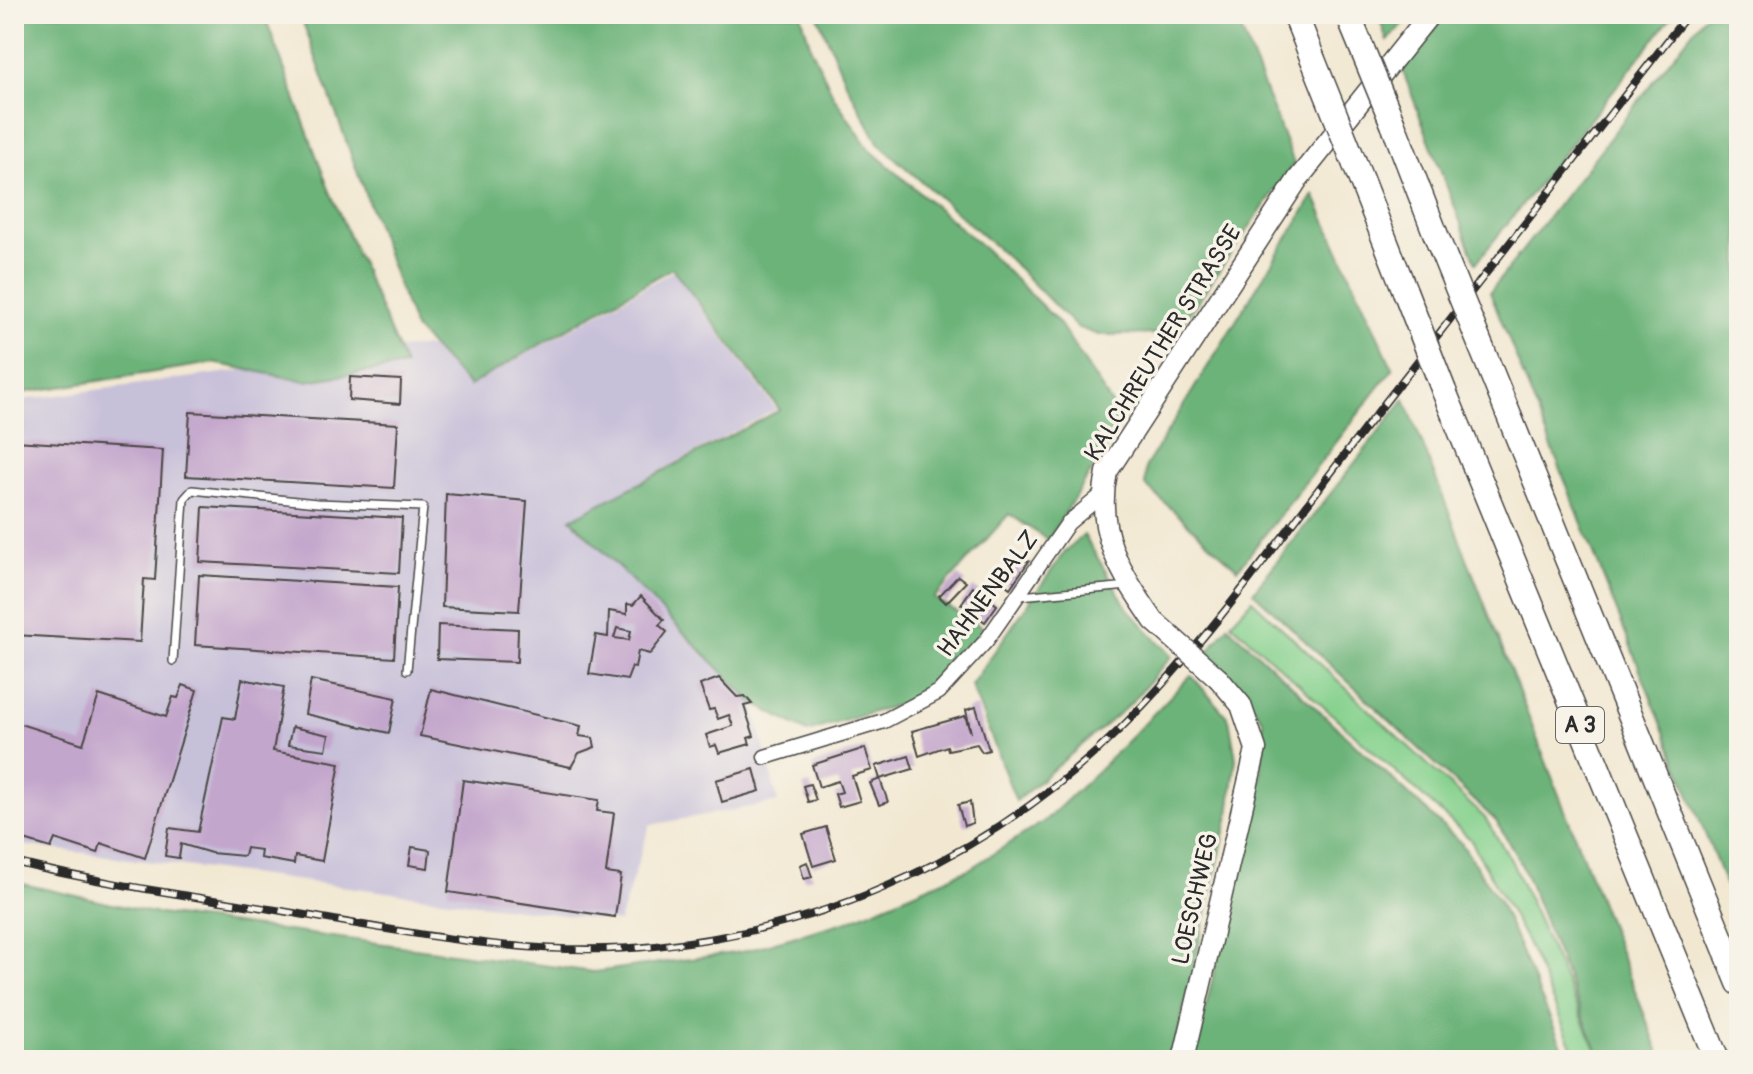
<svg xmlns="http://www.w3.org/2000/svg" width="1753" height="1074" font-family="Pangolin,sans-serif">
<rect width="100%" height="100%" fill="#f7f3e8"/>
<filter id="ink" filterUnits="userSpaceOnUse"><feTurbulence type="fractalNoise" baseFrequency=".0125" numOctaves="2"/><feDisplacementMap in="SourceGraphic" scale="16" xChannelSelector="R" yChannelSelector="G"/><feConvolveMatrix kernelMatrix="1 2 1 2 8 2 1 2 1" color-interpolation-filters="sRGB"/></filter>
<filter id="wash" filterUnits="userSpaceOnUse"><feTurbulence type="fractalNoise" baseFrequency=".006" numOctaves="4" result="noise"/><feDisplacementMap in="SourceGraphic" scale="32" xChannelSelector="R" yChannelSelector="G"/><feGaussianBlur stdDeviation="1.8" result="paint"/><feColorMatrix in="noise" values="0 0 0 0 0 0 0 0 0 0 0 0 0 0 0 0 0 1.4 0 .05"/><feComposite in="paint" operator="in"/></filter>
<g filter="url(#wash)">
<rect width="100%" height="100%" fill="#f2e8d2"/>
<path fill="#c7c0d9" d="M673 271 776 409 571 519 753 703 778 802 650 825 619 922 14 844V401L416 347H430L469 387Z"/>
<path fill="#86d18e" stroke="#587e5c" stroke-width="2" d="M1252 600 1485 818 1511 860 1601 1060H1578L1527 942 1470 839 1231 623Z"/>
<g fill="#6cb379" stroke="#4c6f52" stroke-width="2">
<path d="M14 14H264L328 187 405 366 306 381 213 363 14 394Z"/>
<path d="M300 14H801L811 48 833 95 869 149 987 251 1059 323 1123 421 1048 540 1009 514 934 598 985 629 944 679 907 702 807 732 753 703 571 519 780 410 672 268 469 386 414 328Z"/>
<path d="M817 14H1235L1294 163 1175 334 1098 335 1076 327 1006 256 879 144 845 81Z"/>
<path d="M1378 14H1413L1387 41Z"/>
<path d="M1447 14H1674L1476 263 1402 69Z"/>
<path d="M1706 14H1739V919L1490 292Z"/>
<path d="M1314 195 1393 369 1238 569 1145 485 1146 466Z"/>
<path d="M1405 399 1662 1060H1601L1521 864 1496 821 1253 592Z"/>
<path d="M1084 535 1128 609 1172 656 1129 705 1016 801 971 685 1064 553Z"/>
<path d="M1228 626 1461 843 1499 901 1568 1060H1193L1261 778 1263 719 1207 653Z"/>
<path d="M1191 675 1229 719 1236 758 1229 815 1172 1060H14V882L153 913 594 972 741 952 848 921 971 868 1046 820 1103 766Z"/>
</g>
<g id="blocks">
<g fill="#c3a6cc" fill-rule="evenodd">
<path d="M350 377 401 380 400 404 349 400Z"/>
<path d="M190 412 398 424 394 488 186 476Z"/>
<path d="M14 441 163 450 155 580 144 579 140 642 14 635Z"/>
<path d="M446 494 527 501 519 611 442 607Z"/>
<path d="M203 507 402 518 399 573 200 562Z"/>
<path d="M1019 558 1029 561 1010 588 1002 582Z"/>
<path d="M199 575 398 587 394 658 195 645Z"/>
<path d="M958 576 966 582 946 603 939 596Z"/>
<path d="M973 587 997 605 985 622 961 604Z"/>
<path d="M641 596 664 620 659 625 667 632 650 654 638 651 635 668 632 667 627 680 589 674 596 635 608 637 609 611 627 614V604L633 605ZM617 628 631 631 629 640 614 638Z"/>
<path d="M438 625 518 629 517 662 437 659Z"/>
<path d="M719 678 737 697 745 696 752 704 744 706 754 736 748 738 750 744 719 753 716 745 710 747 706 735 733 726 729 715 718 719 714 709 709 710 700 685Z"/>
<path d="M242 679 284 687 273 751 340 763 322 861 295 856 294 864 260 858 261 850 246 848 244 856 211 853 181 844 179 858 165 856 169 828 198 832 223 717 235 719Z"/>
<path d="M311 680 396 698 389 733 305 714Z"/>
<path d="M183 685 197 690 145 858 101 843 98 853 55 839 51 848 14 837V722L83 744 99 695 166 717 173 697 178 698Z"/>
<path d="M431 689 581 726 579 736 593 738 595 747 579 753 571 767 420 736Z"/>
<path d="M976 707 989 750 982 752 977 744 948 750 947 746 919 756 912 731 965 716 971 733 966 710Z"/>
<path d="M292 727 329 735 326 750 288 745Z"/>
<path d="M865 748 872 770 852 776 860 801 839 807 835 794 842 792 838 781 819 787 812 765Z"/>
<path d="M909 756 913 769 880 779 876 766Z"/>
<path d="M754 769 760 791 722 802 716 780Z"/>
<path d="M880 779 888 802 879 805 870 783Z"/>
<path d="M463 780 599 800 597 811 614 813 606 873 621 875 615 917 448 892Z"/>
<path d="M810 784 816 800 808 802 803 786Z"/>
<path d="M970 802 973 823 964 826 958 805Z"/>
<path d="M826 827 836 859 813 866 803 834Z"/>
<path d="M412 847 430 850 428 868 409 865Z"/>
<path d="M807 862 812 877 804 879 800 865Z"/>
</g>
</g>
</g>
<g filter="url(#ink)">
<use href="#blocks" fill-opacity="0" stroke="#494744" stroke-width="2"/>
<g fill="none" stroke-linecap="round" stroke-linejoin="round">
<defs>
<g id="lane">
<path d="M1020 596 1129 586"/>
<path d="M173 661 184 499 192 490 317 503 423 507 407 670"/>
</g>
<path id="street" d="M765 757 884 721 939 692 986 641 1068 523 1103 494"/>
<g id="secondary">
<path d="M1154 621C1121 573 1094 532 1107 472L1298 179 1430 14"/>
<path d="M1183 1060 1256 749 1241 705 1219 679"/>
</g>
<g id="highway">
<path d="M1295 14 1312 57"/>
<path d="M1393 124 1439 243"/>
<path d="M1354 162 1405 291"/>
<path d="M1482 349 1739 983"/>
<path d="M1444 391 1717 1060"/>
</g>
</defs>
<use href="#lane" stroke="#494744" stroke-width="10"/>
<use href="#street" stroke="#494744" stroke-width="17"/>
<use href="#secondary" stroke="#494744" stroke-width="23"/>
<use href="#highway" stroke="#494744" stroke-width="27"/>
<use href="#lane" stroke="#fff" stroke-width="7"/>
<use href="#street" stroke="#fff" stroke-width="14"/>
<use href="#secondary" stroke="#fff" stroke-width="20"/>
<use href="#highway" stroke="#fff" stroke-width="24"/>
<defs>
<path id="rail" d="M14 862C102 884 192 896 282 911 405 932 531 959 656 946 831 929 996 852 1121 728 1212 637 1287 529 1366 427 1473 290 1581 152 1688 14"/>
</defs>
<use href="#rail" stroke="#2b2b2b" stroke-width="8"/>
<use href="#rail" stroke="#f7f3e8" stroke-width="5" stroke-dasharray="15" stroke-linecap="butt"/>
<defs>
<path id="secondary-bridge" d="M1154 621 1219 679"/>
<g id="highway-bridge">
<path d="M1351 22 1393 124"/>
<path d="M1312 57 1354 162"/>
<path d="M1439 243 1482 349"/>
<path d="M1405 291 1444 391"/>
</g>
</defs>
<use href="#secondary-bridge" stroke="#494744" stroke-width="23" stroke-linecap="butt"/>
<use href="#highway-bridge" stroke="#494744" stroke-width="27" stroke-linecap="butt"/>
<use href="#secondary-bridge" stroke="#fff" stroke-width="20"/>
<use href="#highway-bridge" stroke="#fff" stroke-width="24"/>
</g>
</g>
<g text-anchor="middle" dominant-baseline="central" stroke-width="7" stroke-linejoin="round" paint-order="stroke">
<rect fill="#f7f3e8" stroke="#686764" stroke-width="2" x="1556" y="707" width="48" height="36" rx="6"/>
<g font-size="22" font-weight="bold" fill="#2b2b2b">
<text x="1580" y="725">A 3</text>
</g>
<g font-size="24" fill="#2b2b2b" stroke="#f7f3e8">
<text transform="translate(1163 343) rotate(-58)">KALCHREUTHER STRASSE</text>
<text transform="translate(988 594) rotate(-53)">HAHNENBALZ</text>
<text transform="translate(1195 899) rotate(-77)">LOESCHWEG</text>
</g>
</g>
<rect width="1753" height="1074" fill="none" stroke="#f7f3e8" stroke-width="48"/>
</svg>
